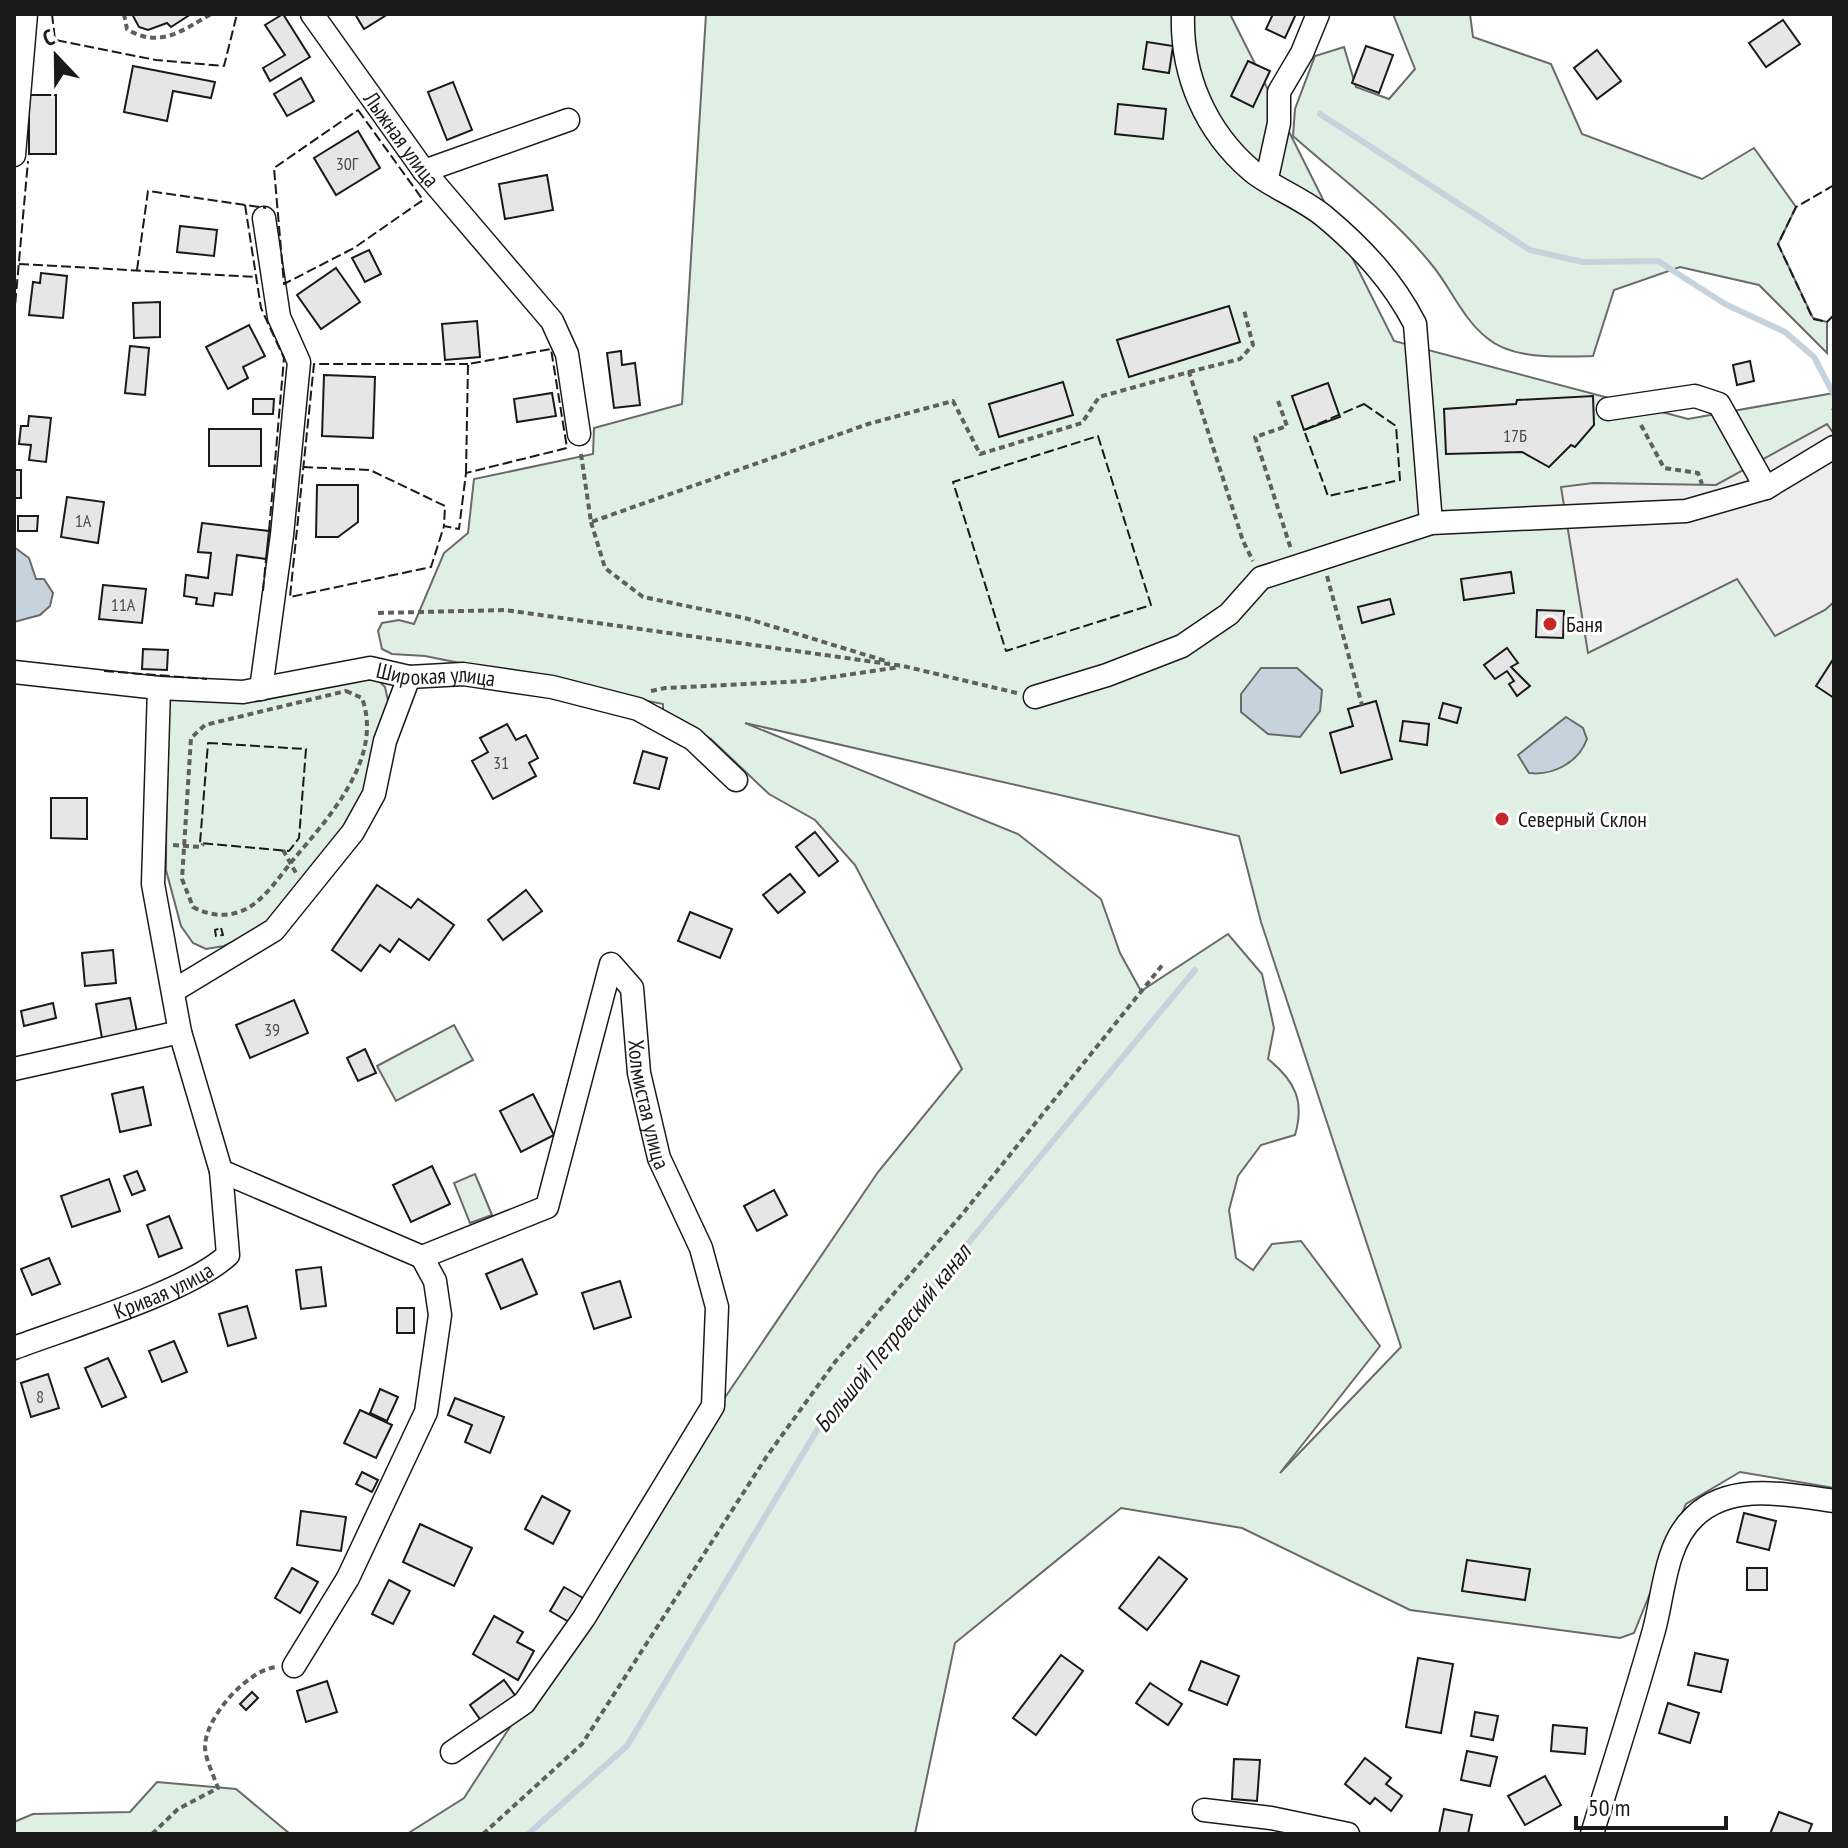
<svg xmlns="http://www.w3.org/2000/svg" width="1848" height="1848" font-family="'PT Sans Narrow',sans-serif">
<rect width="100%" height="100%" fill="#fff"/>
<g fill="#e0efe3" stroke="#6a6a6a" stroke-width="2" fill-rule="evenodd">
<path d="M706 14H1230L1394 341 1688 419 1834 393V1488L1740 1472 1686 1504 1634 1633 1620 1638 1410 1610 1242 1528 1121 1508 955 1643 915 1834H407L464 1798 692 1446 878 1172 962 1069 855 865 815 820 769 794 711 739 663 711V704L425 656 392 654 382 649 378 631 382 623 399 620 414 624 444 553 468 533 474 479 593 454 594 428 682 404ZM745 723 1239 836 1261 922 1401 1347 1280 1473 1380 1346 1301 1241 1272 1244 1253 1270 1236 1258 1229 1210 1238 1176 1261 1145 1295 1135C1305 1101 1295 1081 1268 1059L1274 1028 1262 974 1228 934 1141 991 1120 953 1101 899 1018 834Z"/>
<path d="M1393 14H1470L1473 37 1551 64 1582 134 1702 179 1754 148 1796 207 1778 244 1813 318 1827 322V353L1759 285 1680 267 1614 290 1593 356C1560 357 1513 360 1487 338 1462 318 1451 288 1432 265 1392 215 1340 178 1293 136L1295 109 1315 56 1344 47 1356 87 1389 99 1415 69Z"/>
<path d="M363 675 378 680 385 687 389 705 369 795 267 925 224 946 206 949 193 943 181 926 166 870 167 704 173 698C235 708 302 687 363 675Z"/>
<path d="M454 1025 473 1060 396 1101 377 1066Z"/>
<path d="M475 1174 492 1215 470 1223 454 1183Z"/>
<path d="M157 1782 236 1789 290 1834H14V1822L33 1814 130 1812Z"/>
</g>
<path fill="#ededed" stroke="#6a6a6a" stroke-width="2" d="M1827 424 1834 434V602L1825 610 1775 636 1737 579 1588 653 1561 487 1593 483 1716 485Z"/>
<g fill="#c6d2dc" stroke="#6a6a6a" stroke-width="2">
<path d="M14 547 29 558 36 579H44L53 593 50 606 40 615 14 622Z"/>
<path d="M1261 668H1297L1322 690 1320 711 1300 737 1268 734 1241 712V694Z"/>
<path d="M1566 717 1583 728 1587 739C1579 762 1553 776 1529 773L1518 755Z"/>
</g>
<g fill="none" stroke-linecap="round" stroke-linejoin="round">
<g stroke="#c6d2dc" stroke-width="6">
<path d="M1320 114 1530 250 1583 262 1658 261 1725 304 1785 332 1814 357 1834 395"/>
<path d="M528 1834 627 1746 828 1412 1195 970"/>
</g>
</g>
<g fill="#e6e6e6" stroke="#1a1a1a" stroke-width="2">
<path d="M132 14H191L171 27 167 23 148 30 139 27Z"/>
<path d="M283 14 310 57 270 81 263 68 285 55 265 25Z"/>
<path d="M355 14H388L364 29Z"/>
<path d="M1273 14H1296L1285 38 1266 29Z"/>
<path d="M1783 20 1800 44 1766 67 1749 43Z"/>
<path d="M1147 42 1173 46 1169 73 1143 69Z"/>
<path d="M1366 46 1393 55 1379 93 1352 83Z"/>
<path d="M1597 50 1621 81 1597 99 1574 68Z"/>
<path d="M1248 61 1270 71 1253 107 1231 96Z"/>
<path d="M133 66 215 82 211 98 173 91 167 121 124 112Z"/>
<path d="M301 78 314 101 287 116 274 94Z"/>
<path d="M453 82 472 130 447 140 428 92Z"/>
<rect x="29" y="95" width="27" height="59"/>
<path d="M1118 104 1166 109 1163 139 1115 134Z"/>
<path d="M358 131 380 168 336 195 314 158Z"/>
<path d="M547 175 553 210 505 219 499 184Z"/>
<path d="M180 226 217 230 214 256 177 252Z"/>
<path d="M369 250 381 274 365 282 352 258Z"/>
<path d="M336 268 360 302 321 329 297 295Z"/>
<path d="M41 273 67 276 63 318 29 315 33 282 40 283Z"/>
<path d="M160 302V337L134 338 133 303Z"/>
<path d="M1229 306 1240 342 1129 377 1117 340Z"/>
<path d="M477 321 480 357 445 360 442 324Z"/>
<path d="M249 325 265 356 243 367 248 378 228 389 206 347Z"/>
<path d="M130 346 149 348 145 395 125 393Z"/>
<path d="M621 351 622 365 635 363 640 405 614 408 607 353Z"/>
<path d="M1750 361 1754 381 1737 385 1733 365Z"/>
<path d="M324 375 375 377 373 438 322 436Z"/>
<path d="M1063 382 1073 415 999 437 989 404Z"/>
<path d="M1328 383 1340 417 1304 430 1292 396Z"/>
<path d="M552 393 556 416 517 422 514 399Z"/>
<path d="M1593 396 1594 425 1575 447 1571 445 1549 467 1522 452 1446 454 1444 409 1516 404 1517 400Z"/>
<path d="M253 399H274L273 414H253Z"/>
<path d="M29 416 51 418 46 462 29 460 31 445 19 444 21 426H28Z"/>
<rect x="209" y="429" width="52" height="37"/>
<rect x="14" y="470" width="7" height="28"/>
<path d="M317 485H358V522L338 537H316Z"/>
<path d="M67 497 104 502 98 543 61 537Z"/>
<path d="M18 516H38L37 531H18Z"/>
<path d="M202 523 269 531 266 559 237 555 232 595 215 593 213 606 196 604 197 598 184 596 186 575 208 578 211 553 198 552Z"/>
<path d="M1511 572 1514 593 1464 600 1461 579Z"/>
<path d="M103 585 146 589 142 623 99 619Z"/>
<path d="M1390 599 1394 614 1362 623 1358 607Z"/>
<path d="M1537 610 1564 611 1563 638 1536 637Z"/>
<path d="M1507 648 1518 663 1511 667 1530 686 1517 696 1509 684 1514 681 1507 671 1495 679 1484 665Z"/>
<path d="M143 649 168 650 167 670 142 669Z"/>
<path d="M1834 658V698L1816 686Z"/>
<path d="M1376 701 1392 759 1341 773 1330 733 1353 726 1348 709Z"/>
<path d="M1443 703 1461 708 1457 723 1439 718Z"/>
<path d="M1403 721 1429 724 1427 745 1400 741Z"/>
<path d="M507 724 516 740 526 735 538 758 529 763 536 776 493 799 472 761 488 752 480 738Z"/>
<path d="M643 751 667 758 659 789 634 783Z"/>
<path d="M51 798H87V839L51 838Z"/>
<path d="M815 832 838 861 819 876 796 847Z"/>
<path d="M790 874 805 892 778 913 763 895Z"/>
<path d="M377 885 411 908 418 899 454 925 429 960 399 939 390 952 380 945 361 971 332 950Z"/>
<path d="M526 890 542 911 503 940 488 920Z"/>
<path d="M690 912 732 929 720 958 678 941Z"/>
<path d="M113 950 116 983 85 986 82 953Z"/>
<path d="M130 998 138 1037 103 1044 96 1004Z"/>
<path d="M294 1000 308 1033 250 1058 236 1025Z"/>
<path d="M53 1003 56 1018 24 1026 21 1011Z"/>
<path d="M365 1049 376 1073 358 1081 347 1058Z"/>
<path d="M143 1087 151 1125 120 1132 112 1094Z"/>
<path d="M533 1094 554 1135 521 1152 500 1111Z"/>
<path d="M432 1166 450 1204 411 1222 393 1185Z"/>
<path d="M137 1171 145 1190 132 1195 124 1176Z"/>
<path d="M109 1179 120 1211 72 1227 61 1196Z"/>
<path d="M774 1190 787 1215 757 1231 744 1206Z"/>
<path d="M169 1216 182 1248 159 1257 147 1225Z"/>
<path d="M49 1258 60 1284 32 1295 21 1269Z"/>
<path d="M522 1259 537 1294 501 1309 486 1274Z"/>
<path d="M321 1267 326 1306 301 1309 296 1270Z"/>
<path d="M620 1281 631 1317 594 1329 582 1293Z"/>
<path d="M247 1306 256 1338 228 1346 219 1314Z"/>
<rect x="397" y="1308" width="17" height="25"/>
<path d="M174 1341 187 1372 162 1382 149 1351Z"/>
<path d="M108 1358 126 1397 102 1407 85 1368Z"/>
<path d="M48 1374 59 1408 31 1417 21 1383Z"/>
<path d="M380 1389 398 1397 387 1421 370 1413Z"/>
<path d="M455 1398 504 1417 490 1453 465 1442 472 1425 448 1415Z"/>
<path d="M360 1410 392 1425 376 1458 344 1443Z"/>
<path d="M362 1472 378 1480 372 1492 356 1484Z"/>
<path d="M542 1496 570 1511 553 1544 525 1529Z"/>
<path d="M301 1511 346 1517 341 1551 297 1545Z"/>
<path d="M1744 1513 1776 1521 1769 1550 1737 1542Z"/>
<path d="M420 1524 472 1548 454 1586 403 1562Z"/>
<path d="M1159 1557 1187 1579 1147 1630 1119 1608Z"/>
<path d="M1467 1560 1530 1569 1525 1600 1462 1591Z"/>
<path d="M292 1568 318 1582 300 1613 275 1598Z"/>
<rect x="1747" y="1568" width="20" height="22"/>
<path d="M389 1580 410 1591 393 1624 372 1614Z"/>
<path d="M564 1587 583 1598 569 1622 550 1611Z"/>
<path d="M494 1616 523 1632 517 1642 534 1651 518 1680 473 1654Z"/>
<path d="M1695 1653 1728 1660 1721 1692 1688 1685Z"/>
<path d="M1061 1655 1083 1671 1036 1735 1013 1718Z"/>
<path d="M1418 1658 1453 1664 1441 1733 1406 1727Z"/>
<path d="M1201 1661 1239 1676 1227 1705 1189 1690Z"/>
<path d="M504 1680 517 1698 482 1722 470 1705Z"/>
<path d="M327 1681 337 1712 306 1722 297 1691Z"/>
<path d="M1150 1683 1182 1704 1168 1725 1136 1703Z"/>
<path d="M252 1692 258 1698 246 1710 240 1704Z"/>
<path d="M1668 1703 1699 1713 1690 1743 1659 1733Z"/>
<path d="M1475 1712 1498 1716 1493 1740 1471 1736Z"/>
<path d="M1553 1725 1587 1728 1585 1754 1551 1751Z"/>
<path d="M1467 1751 1497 1757 1490 1786 1461 1780Z"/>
<path d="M1365 1758 1391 1778 1386 1784 1402 1796 1391 1811 1375 1798 1370 1804 1345 1784Z"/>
<path d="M1234 1759 1260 1760 1257 1801 1232 1799Z"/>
<path d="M1545 1776 1561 1805 1525 1825 1508 1796Z"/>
<path d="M1444 1809 1472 1815 1468 1834H1439Z"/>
<path d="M1779 1812 1812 1824 1808 1834H1770Z"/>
</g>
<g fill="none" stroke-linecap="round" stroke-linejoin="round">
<defs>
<g id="minor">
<path id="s1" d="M312 14 424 171 552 321 567 354 579 434"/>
<path d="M1183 14C1181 74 1205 131 1252 171 1271 187 1304 199 1325 217 1362 248 1393 281 1415 324L1431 523"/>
<path d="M14 155 26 14"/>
<path d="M424 171 568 120"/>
<path d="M1267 178 1279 123V92L1302 53 1318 14"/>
<path d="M1608 409 1695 396 1719 404 1766 488"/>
<path id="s2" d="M14 672 159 688 243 692 370 668 409 677 463 674 552 687 638 709 693 739 736 780"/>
<path d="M261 689 282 535 299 362 279 317 264 218"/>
<path d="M1035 697 1107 675 1182 646 1229 614 1261 578 1431 523 1686 511 1766 488 1834 447"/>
<path d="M173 991 274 930 353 832 374 794 385 741 409 677"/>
<path d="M14 1069 180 1032"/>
<path id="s3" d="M221 1171 422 1257 547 1207 611 964 632 988 639 1073 659 1158 701 1248 717 1307 713 1406 584 1618 524 1703 452 1752"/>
<path id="s4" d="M14 1348C69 1327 188 1292 228 1255L221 1171 180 1032 153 884 159 688"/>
<path d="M294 1666 348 1578 426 1412 440 1315 435 1281 422 1257"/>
<path d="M1204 1810 1271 1818 1348 1834"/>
<path d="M1592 1834C1613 1766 1635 1698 1654 1630 1664 1593 1665 1544 1694 1517 1731 1481 1789 1495 1834 1501"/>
</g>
</defs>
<use href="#minor" stroke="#1a1a1a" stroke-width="25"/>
<g stroke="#5f5f5f" stroke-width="4" stroke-dasharray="6 4" stroke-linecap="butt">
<path d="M124 14 127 29C159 49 182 31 211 14"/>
<path d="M1189 372 1240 359 1253 345 1244 310"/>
<path d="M1278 401 1287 426 1255 437 1291 549"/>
<path d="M1641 425 1664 468 1698 473 1702 484"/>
<path d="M581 454 591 522 868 424 953 401 980 454 1082 423 1099 397 1189 372 1243 541 1253 561"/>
<path d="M591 522 605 568 643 597 745 618 889 662"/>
<path d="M1327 576 1362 705"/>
<path d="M378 613 505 610 903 666 1017 693"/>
<path d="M346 691 362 698C384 759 328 818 293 860 279 877 265 899 246 909 228 918 210 916 193 907L182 879 191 738 205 725Z"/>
<path d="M651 691 665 688 805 681 900 667"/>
<path d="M173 845 201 847 203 844"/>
<path d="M283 850 296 873"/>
<path d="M152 1834 178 1809 218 1788C214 1776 205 1759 205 1746 206 1716 248 1670 276 1667"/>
<path d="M483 1834 582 1744 767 1456 835 1362 964 1212 1164 963"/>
</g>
<use href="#minor" stroke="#fff" stroke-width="22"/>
<g stroke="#1a1a1a" stroke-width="2" stroke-dasharray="10 4" stroke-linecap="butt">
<path d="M52 14 55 40 156 60 224 66 237 14"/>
<path d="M358 110 423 200 354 248 284 284 274 168Z"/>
<path d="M1834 185 1796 207 1778 244 1813 319 1827 322 1834 315"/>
<path d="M245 205 261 308 284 358 269 531"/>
<path d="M19 264 256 277"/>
<path d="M137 270 148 191 266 208"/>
<path d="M14 317 28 161"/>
<path d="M1364 404 1396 426 1400 480 1328 496 1304 430Z"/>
<path d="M1832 410 1834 408"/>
<path d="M1098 436 1151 605 1006 651 953 482Z"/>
<path d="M303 467 370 470 445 506 444 526"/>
<path d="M466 473 468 364 551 349 567 448 466 473 459 529 444 526 431 567 290 597 314 364H468"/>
<path d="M263 591 266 559"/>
<path d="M104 671 207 679"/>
<path d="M208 743 306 749 299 838 289 851 200 843Z"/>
<path d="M221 928 223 935 216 936 215 930Z"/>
</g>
</g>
<g fill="#c62828" stroke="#fff" stroke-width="3">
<circle cx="1550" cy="624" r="8"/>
<circle cx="1502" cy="819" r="8"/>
</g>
<g text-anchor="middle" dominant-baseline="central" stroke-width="6" stroke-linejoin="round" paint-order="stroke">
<g font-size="18" fill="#4d4d4d">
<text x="347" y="163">30Г</text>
<text x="1515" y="435">17Б</text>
<text x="83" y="520">1А</text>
<text x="123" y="604">11А</text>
<text x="501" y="762">31</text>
<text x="272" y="1029">39</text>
<text x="40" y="1396">8</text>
</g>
<g font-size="22" fill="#1a1a1a" stroke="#fff">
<text stroke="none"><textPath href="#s1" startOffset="154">Лыжная улица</textPath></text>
<text stroke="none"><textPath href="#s2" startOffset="426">Широкая улица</textPath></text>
<text stroke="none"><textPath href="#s3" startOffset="754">Холмистая улица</textPath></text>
<text stroke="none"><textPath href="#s4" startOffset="160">Кривая улица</textPath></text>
</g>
<g font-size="22" fill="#1a1a1a" stroke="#fff" text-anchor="start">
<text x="1566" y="624">Баня</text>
<text x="1518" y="819">Северный Склон</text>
</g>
<g font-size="24" font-style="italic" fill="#1a1a1a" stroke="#fff">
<text transform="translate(892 1338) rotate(-51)">Большой Петровский канал</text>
</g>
</g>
<rect width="1848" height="1848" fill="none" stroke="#1a1a1a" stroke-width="32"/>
<g transform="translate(56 56) rotate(338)" stroke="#ffffff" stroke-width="6" paint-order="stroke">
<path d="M0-6L14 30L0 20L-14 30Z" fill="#1a1a1a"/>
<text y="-12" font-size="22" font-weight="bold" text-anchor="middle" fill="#1a1a1a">С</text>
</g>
<path d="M1576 1816v12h150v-12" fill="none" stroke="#1a1a1a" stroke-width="4"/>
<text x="1588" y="1816" font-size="24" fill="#1a1a1a" stroke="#ffffff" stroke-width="6" paint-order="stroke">50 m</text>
</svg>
